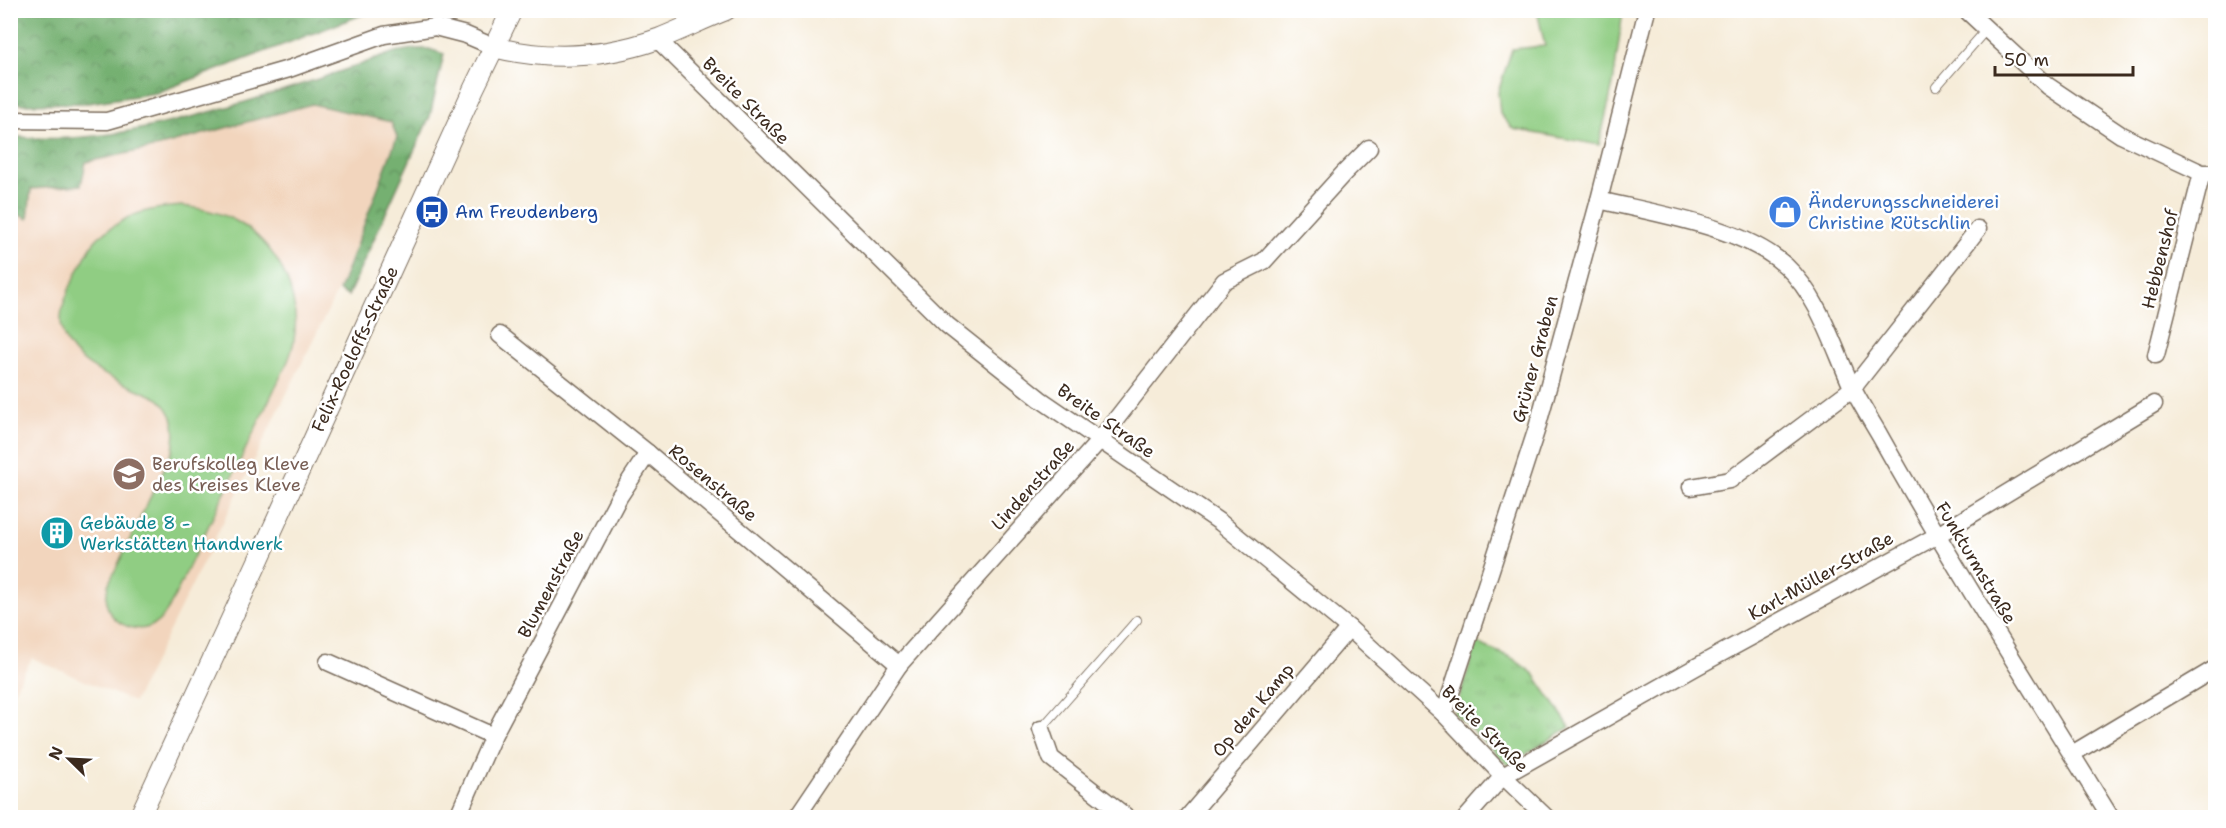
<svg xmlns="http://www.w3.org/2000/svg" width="2226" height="828" font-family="'Shantell Sans',sans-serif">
<defs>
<pattern id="grass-tufts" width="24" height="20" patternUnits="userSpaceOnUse" patternTransform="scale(1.5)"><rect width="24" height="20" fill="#90cd83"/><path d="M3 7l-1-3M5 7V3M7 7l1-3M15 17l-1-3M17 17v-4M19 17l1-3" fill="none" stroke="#7db071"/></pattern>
<pattern id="forest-crowns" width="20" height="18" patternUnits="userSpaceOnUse" patternTransform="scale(1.5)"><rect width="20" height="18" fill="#74b071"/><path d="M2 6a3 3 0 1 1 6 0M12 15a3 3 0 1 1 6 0" fill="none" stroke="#608f5c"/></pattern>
</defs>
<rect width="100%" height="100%" fill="#fff"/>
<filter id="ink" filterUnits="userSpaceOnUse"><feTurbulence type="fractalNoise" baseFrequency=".0167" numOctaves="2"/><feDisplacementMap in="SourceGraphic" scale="12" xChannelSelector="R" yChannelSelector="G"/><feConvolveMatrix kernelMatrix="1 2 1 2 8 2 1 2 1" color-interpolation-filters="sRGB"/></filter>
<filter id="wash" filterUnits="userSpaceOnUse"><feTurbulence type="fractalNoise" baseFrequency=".008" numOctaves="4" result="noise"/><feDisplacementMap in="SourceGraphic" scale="24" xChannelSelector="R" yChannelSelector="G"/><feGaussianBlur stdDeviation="1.35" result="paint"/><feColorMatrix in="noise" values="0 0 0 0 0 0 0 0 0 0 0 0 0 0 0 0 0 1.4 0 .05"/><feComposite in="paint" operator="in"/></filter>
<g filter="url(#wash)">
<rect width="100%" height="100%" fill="#f6ecd9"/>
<path fill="#f2d5bd" d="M311 104 391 122 396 137 338 290 134 702 32 658 11 696V211L27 219 31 187 81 186 84 160Z"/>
<path fill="url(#grass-tufts)" stroke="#667c50" stroke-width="1.5" d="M1477 643 1512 658 1534 674 1570 727 1508 765 1454 713Z"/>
<g fill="url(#forest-crowns)" stroke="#586d48" stroke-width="1.5">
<path d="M10 11 11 10 372 11 156 93 88 103 23 104 11 102Z"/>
<path d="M413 49H429L444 54 430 116 348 296 339 291 397 137 391 122 312 104 153 148 86 162 81 185 31 189 28 219 11 211V136C80 145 150 129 217 110 278 93 335 74 395 52Z"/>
</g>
<g fill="#90cd83" stroke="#667c50" stroke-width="1.5">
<path d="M1537 11H1623L1613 84 1599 145 1513 129 1500 114 1498 92 1512 49 1545 46Z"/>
<path d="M183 206C198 208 214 211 228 217 281 240 310 308 288 361L169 608C165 614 161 621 153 625 138 634 115 625 108 609 105 602 107 592 108 585L173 450C177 428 175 414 159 399 131 385 86 372 69 346 51 320 67 293 79 269 84 259 89 249 95 241 102 232 116 225 125 219 142 210 164 207 183 206Z"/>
</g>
</g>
<g filter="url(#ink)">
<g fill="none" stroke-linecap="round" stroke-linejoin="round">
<defs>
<g id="service">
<path d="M1936 87 1986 30"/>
<path d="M1041 729 1137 620"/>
</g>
<g id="minor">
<path d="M1966 10 2048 86 2121 135 2202 173H2216"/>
<path d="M657 39 947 325 1040 399 1221 523 1349 628 1444 714 1503 776 1547 818"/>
<path d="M10 120 107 121 289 69 384 35 435 27 466 35 494 47"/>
<path d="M1599 200C1656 214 1742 226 1786 266 1819 297 1833 345 1851 385 1860 403 1870 419 1880 436 1953 566 2033 691 2111 818"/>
<path d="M500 335 648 453 899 665"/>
<path d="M2156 355 2202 173"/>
<path d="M1691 487 1730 480 1853 388 1978 229"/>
<path d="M328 662 493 736"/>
<path d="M1444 714 1537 428 1599 200 1647 10"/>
<path d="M1041 729 1051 758 1128 818"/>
<path d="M2072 754 2216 668"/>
<path d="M457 818 493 736 619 497 648 453"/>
<path d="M796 818 899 665 1099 441 1224 281 1264 261 1344 173 1369 148"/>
<path d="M1187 818 1349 628"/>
<path d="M1466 818 1503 776 1696 667 1936 536 2154 404"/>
</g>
<g id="tertiary">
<path d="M494 47C549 61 604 58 658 39 681 30 703 19 726 10"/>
<path d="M139 818 259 559 474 88 512 10"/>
</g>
</defs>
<use href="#service" stroke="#7c6e5f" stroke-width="10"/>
<use href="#minor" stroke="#7c6e5f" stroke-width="19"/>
<use href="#tertiary" stroke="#7c6e5f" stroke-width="22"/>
<use href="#service" stroke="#fff" stroke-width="8"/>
<use href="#minor" stroke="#fff" stroke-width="16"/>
<use href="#tertiary" stroke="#fff" stroke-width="20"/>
</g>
</g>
<defs>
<symbol id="bus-disc" viewBox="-11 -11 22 22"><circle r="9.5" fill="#1a4fb4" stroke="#fff"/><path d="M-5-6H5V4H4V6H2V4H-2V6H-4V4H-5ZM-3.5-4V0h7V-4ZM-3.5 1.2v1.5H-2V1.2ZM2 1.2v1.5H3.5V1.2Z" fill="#fff"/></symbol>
<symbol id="shop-disc" viewBox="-11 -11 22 22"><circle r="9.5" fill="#3f7fe0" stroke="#fff"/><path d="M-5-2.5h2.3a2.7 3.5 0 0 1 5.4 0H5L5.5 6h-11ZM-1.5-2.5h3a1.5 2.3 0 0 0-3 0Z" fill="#fff"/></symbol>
<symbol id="school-disc" viewBox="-11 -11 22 22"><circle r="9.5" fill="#8d6e63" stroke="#fff"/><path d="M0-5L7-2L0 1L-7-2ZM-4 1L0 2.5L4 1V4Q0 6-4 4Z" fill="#fff"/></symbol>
<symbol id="building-disc" viewBox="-11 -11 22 22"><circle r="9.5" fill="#0f9aa8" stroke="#fff"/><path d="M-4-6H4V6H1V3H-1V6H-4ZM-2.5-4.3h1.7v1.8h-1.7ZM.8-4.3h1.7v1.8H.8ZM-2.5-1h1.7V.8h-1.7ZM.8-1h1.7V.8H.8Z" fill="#fff"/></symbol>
</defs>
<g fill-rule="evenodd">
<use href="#bus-disc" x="413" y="193" width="38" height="38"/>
<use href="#shop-disc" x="1766" y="193" width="38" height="38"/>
<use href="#school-disc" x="110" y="455" width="38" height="38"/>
<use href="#building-disc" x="38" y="514" width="38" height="38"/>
</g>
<g text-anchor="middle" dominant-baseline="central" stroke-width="5" stroke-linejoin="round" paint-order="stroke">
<g font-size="18" fill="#3b2a1e" stroke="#fff">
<text transform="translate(746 101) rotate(45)">Breite Straße</text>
<text transform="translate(2160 259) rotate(-76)">Hebbenshof</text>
<text transform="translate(355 349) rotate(-65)">Felix-Roeloffs-Straße</text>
<text transform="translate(1535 359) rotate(-75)">Grüner Graben</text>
<text transform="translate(1106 421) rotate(35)">Breite Straße</text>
<text transform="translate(713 483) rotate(40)">Rosenstraße</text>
<text transform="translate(1033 485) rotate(-48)">Lindenstraße</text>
<text transform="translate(1976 563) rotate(59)">Funkturmstraße</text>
<text transform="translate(1821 576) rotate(-29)">Karl-Müller-Straße</text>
<text transform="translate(551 584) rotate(-62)">Blumenstraße</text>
<text transform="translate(1253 710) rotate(-50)">Op den Kamp</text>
<text transform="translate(1485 729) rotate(45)">Breite Straße</text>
</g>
<g font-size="18" fill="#366cbe" stroke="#fff" text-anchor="start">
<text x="1808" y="202">Änderungsschneiderei<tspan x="1808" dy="21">Christine Rütschlin</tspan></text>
</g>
<g font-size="18" fill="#164399" stroke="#fff" text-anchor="start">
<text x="455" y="212">Am Freudenberg</text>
</g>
<g font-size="18" fill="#785e54" stroke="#fff" text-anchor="start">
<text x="152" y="464">Berufskolleg Kleve<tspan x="152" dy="21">des Kreises Kleve</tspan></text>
</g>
<g font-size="18" fill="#0d838f" stroke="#fff" text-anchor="start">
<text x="80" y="523">Gebäude 8 -<tspan x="80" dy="21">Werkstätten Handwerk</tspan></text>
</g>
</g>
<rect width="2226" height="828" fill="none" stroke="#fff" stroke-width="36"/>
<g transform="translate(69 759) rotate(294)" stroke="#ffffff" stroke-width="4.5" paint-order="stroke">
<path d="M0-4.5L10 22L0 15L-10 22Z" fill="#3b2a1e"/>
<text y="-9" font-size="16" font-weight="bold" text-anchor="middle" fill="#3b2a1e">N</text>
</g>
<path d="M1995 66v9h138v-9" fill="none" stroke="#3b2a1e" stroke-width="3"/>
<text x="2004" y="66" font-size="18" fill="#3b2a1e" stroke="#ffffff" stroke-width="4.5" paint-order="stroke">50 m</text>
</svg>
